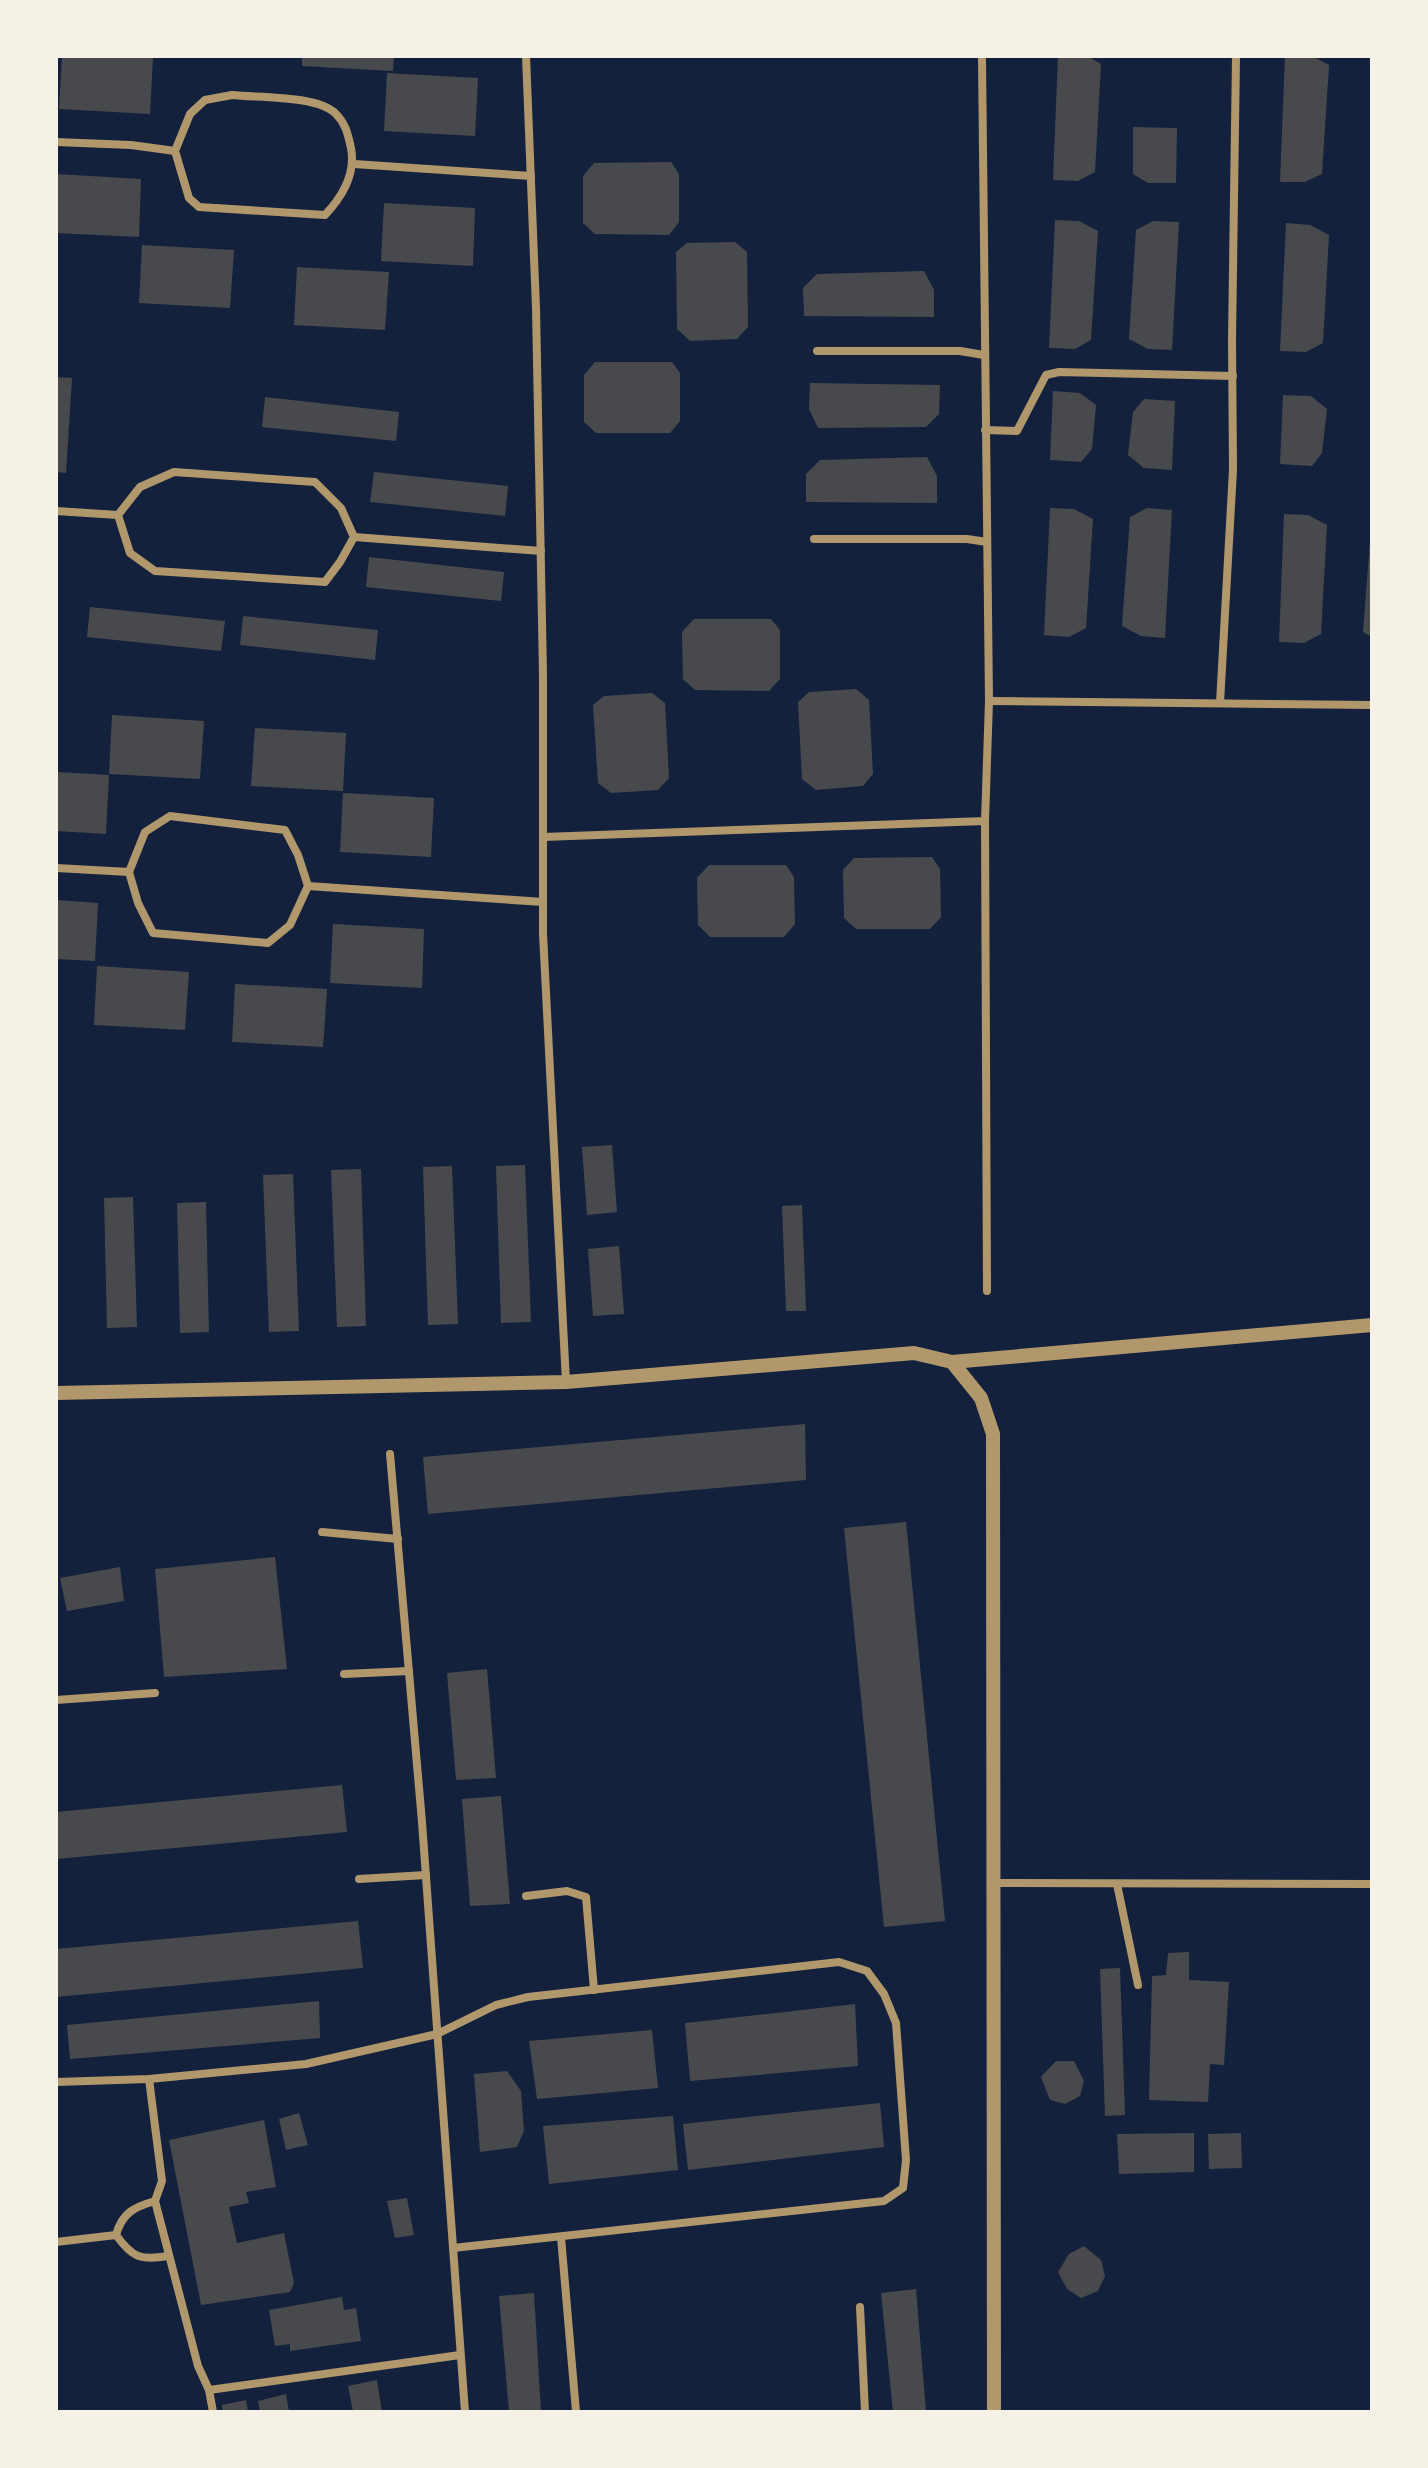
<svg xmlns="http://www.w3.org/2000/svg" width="1428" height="2468" font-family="'Sofia Sans Condensed',sans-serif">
<rect width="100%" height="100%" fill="#14213d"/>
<g fill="#48494c">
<path d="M62 56H153L150 114 59 109Z"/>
<path d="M302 56H394L393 71 302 66Z"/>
<path d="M1058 56H1087L1101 64 1095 172 1078 181 1053 180Z"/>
<path d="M1285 56H1312L1329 65 1322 174 1305 182H1280Z"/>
<path d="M387 73 478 78 475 136 384 131Z"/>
<path d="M1133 127 1177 128 1176 183H1148L1133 174Z"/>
<path d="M671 162 679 174V222L669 235 595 234 583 223V176L594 163Z"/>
<path d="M56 174 141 179 139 237 56 233Z"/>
<path d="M384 203 475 208 473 266 381 261Z"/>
<path d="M1055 220 1079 221 1098 231 1091 340 1075 349 1049 348Z"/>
<path d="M1153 221 1179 222 1172 350 1148 349 1129 339 1136 230Z"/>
<path d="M1286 223 1310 225 1329 235 1323 343 1306 352 1280 351Z"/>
<path d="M735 242 747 252 748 327 737 339 690 341 677 329 676 252 687 243Z"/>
<path d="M142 245 234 250 230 308 139 303Z"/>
<path d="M297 267 389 272 385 330 294 325Z"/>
<path d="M924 271 934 290V317L804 316 803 288 817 274Z"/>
<path d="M595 362H672L680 373V421L670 433H596L584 422V375Z"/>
<path d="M56 377 72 378 66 473 56 472Z"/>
<path d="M810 383 940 385 939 414 926 427 818 428 809 409Z"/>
<path d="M1053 391 1080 393 1096 405 1092 449 1081 462 1050 460Z"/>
<path d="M1283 395 1311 396 1327 409 1322 453 1312 466 1280 464Z"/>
<path d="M265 397 399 412 396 441 262 427Z"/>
<path d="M1144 399 1175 401 1172 470 1144 468 1128 455 1133 412Z"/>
<path d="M927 457 937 476V503L806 502V474L820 460Z"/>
<path d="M374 472 508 486 505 516 370 502Z"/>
<path d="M1050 508 1074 509 1093 519 1086 628 1069 637 1044 635Z"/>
<path d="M1147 508 1172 510 1165 638 1141 636 1122 626 1130 517Z"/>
<path d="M1284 514 1308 515 1327 525 1321 634 1304 643 1279 642Z"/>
<path d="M1370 541H1372V637L1363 632Z"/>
<path d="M369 557 504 572 501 601 366 587Z"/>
<path d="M90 607 225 621 221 651 87 637Z"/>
<path d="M243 616 378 630 375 660 240 645Z"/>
<path d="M694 619H771L780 630V679L769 691 695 690 683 679 682 632Z"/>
<path d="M856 689 869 700 873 774 863 786 816 790 802 779 798 702 809 692Z"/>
<path d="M652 693 665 703 669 778 658 790 611 793 598 783 593 705 604 696Z"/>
<path d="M112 715 204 721 200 779 109 774Z"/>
<path d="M255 728 346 733 343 791 251 786Z"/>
<path d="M56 772 109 775 106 834 56 831Z"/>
<path d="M343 793 434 798 431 857 340 852Z"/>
<path d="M932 857 940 869 941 917 930 929H856L844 918 843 870 854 858Z"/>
<path d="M709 865H786L794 877 795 924 784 937H710L698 925 697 878Z"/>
<path d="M56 900 98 903 95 961 56 959Z"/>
<path d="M333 924 424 929 422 988 330 983Z"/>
<path d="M97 966 189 972 185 1030 94 1025Z"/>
<path d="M235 984 327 989 323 1047 232 1042Z"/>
<path d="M612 1145 617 1212 587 1215 582 1147Z"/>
<path d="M525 1165 531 1322 501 1323 496 1166Z"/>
<path d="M452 1166 458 1324 428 1325 423 1167Z"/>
<path d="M361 1169 366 1326 337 1327 331 1170Z"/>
<path d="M293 1174 299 1331 269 1332 263 1175Z"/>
<path d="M133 1197 137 1327 107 1328 104 1198Z"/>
<path d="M206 1202 209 1332 180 1333 177 1203Z"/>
<path d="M802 1205 806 1311H786L782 1206Z"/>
<path d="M619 1246 624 1314 593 1316 588 1249Z"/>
<path d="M805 1424 806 1480 428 1514 423 1457Z"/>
<path d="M906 1522 945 1921 884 1927 844 1528Z"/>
<path d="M275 1557 287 1669 164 1677 155 1569Z"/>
<path d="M120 1567 124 1601 67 1611 60 1578Z"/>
<path d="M487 1669 496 1778 456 1780 447 1673Z"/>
<path d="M342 1785 347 1832 56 1859V1812Z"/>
<path d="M501 1796 510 1904 470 1906 462 1799Z"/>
<path d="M358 1921 363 1968 56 1997V1949Z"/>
<path d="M1189 1952V1980L1229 1982 1224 2065 1210 2064 1208 2102 1149 2100 1152 1976 1166 1975 1168 1953Z"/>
<path d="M1120 1968 1125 2115 1105 2116 1100 1969Z"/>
<path d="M319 2001 320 2038 70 2059 67 2025Z"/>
<path d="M855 2004 858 2066 690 2081 685 2023Z"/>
<path d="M652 2030 658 2088 537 2099 529 2041Z"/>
<path d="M1056 2061H1074L1084 2081 1080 2096 1065 2104 1050 2100 1041 2077Z"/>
<path d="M507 2071 521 2091 524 2131 517 2147 480 2152 474 2074Z"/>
<path d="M880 2103 884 2147 688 2170 683 2124Z"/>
<path d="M299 2113 308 2145 286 2150 279 2119Z"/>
<path d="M673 2116 678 2170 549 2184 543 2126Z"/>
<path d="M264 2120 276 2187 246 2192 249 2203 229 2207 237 2243 284 2233 294 2283 290 2292 201 2305 169 2140Z"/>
<path d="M1194 2133V2172L1119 2174 1117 2134Z"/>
<path d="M1241 2133 1242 2168 1209 2169 1208 2134Z"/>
<path d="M407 2198 414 2235 395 2238 387 2201Z"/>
<path d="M1084 2246 1101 2260 1105 2276 1098 2291 1081 2298 1067 2289 1058 2272 1069 2254Z"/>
<path d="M916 2289 926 2412H893L881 2293Z"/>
<path d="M534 2293 541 2412H509L499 2296Z"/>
<path d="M342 2297 344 2310 356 2308 361 2341 290 2351V2344L275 2346 269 2310Z"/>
<path d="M377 2380 382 2412H353L348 2386Z"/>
<path d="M286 2394 289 2412H260L258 2401Z"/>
<path d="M246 2400 248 2412H223L222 2405Z"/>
</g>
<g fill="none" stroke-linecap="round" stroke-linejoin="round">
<g stroke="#b1986c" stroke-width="8">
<path d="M526 56 536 308 543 674V934L566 1382"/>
<path d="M232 95C259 98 317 95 336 114 346 124 348 135 351 148 356 174 343 196 325 215L199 207 189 198 175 151 190 114 205 100Z"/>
<path d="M56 142 131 145 175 151"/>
<path d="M354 164 531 176"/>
<path d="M817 351H960L984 355"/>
<path d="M985 430 1017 431 1046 375 1059 372 1233 376"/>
<path d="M174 472 315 482 341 508 354 537 340 562 325 582 155 571 130 553 118 515 140 487Z"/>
<path d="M56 511 118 515"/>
<path d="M354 537 541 551"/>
<path d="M814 539H967L987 542"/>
<path d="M989 701 1372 705"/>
<path d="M1220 703 1233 470 1232 340 1236 56"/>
<path d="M170 816 285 830 298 855 308 886 290 925 268 943 153 933 138 903 129 872 145 832Z"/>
<path d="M985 821 987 1291"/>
<path d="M543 837 985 821 989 701 982 58"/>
<path d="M56 868 129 872"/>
<path d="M308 886 543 902"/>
<path d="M390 1454 422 1822 465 2412"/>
<path d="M322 1532 398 1539"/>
<path d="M344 1674 409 1671"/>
<path d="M56 1700 155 1693"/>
<path d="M359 1879 426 1875"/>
<path d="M993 1883 1372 1884"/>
<path d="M1117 1884 1138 1985"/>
<path d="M526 1896 567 1891 586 1897 594 1990"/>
<path d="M149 2079 162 2181 155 2201 198 2366 209 2390 213 2412"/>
<path d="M56 2082 149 2079 306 2064 437 2034 496 2005 528 1997 839 1962 867 1971 884 1994 896 2023 906 2160 903 2188 884 2201 453 2248"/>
<path d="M116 2235C132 2257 140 2261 168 2256"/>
<path d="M116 2235C122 2213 134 2207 155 2201"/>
<path d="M561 2237 576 2412"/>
<path d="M56 2242 116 2235"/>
<path d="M860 2307 865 2412"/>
<path d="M209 2390 460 2355"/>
</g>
<g stroke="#b1986c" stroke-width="14">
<path d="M952 1362 1372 1325"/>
<path d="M56 1393 566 1382 914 1353 952 1362 981 1398 993 1434 994 2412"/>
</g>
</g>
<rect width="1428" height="2468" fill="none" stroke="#f6f1e7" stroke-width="116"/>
</svg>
